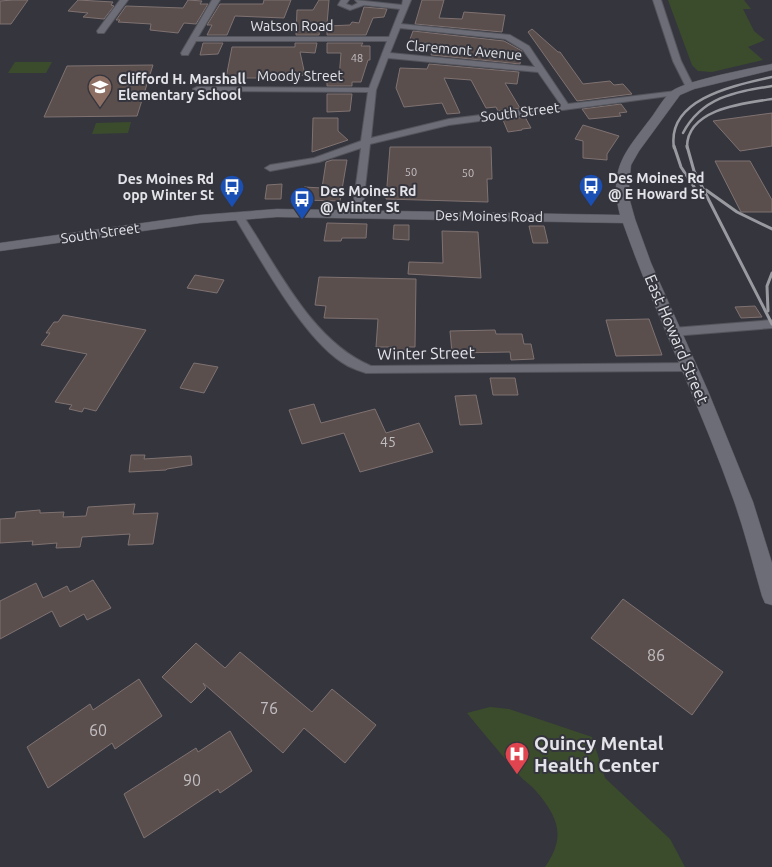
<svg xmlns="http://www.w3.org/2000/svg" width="772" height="867" font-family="Ubuntu,sans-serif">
<rect width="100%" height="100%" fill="#35353e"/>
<g fill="#3b4c2c">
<path d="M668 0H744L751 9H743L754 31 765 40 748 47 763 60 712 72 698 71 692 65Z"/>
<path d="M15 62H52L46 73H8Z"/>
<path d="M131 122 128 133 92 134 96 123Z"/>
<path d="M490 707 509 709 592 737 605 778 670 839 685 867H545C566 837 559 818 536 791 531 785 524 781 519 775 502 755 484 734 467 713Z"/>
</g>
<g fill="#5b4f4e" stroke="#7f7271">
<path d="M13 0H28L11 24H0V1Z"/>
<path d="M78 0 113 2 111 5 114 6 104 19 83 17 88 13 68 11Z"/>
<path d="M188 0 202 1 200 4H208L196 24 184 23 178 33 150 30 151 24 118 22 120 20H116L126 6 183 8Z"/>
<path d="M264 0H291L284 18 235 16 227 35H207L212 25H207L220 4H263Z"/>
<path d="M319 0H329L327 24 321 23 319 35H296L297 10H313Z"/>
<path d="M422 0H444L439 18 462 19 464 12 505 15 502 32 415 24Z"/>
<path d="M364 7 387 9 384 17 373 18 366 35H327V26L350 25 352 22 359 23Z"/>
<path d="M532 29 558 52H560L583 84 610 81 614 85 623 84 632 94 577 101 528 32Z"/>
<path d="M413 31 504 41 522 51 520 64 431 55 434 44 409 42Z"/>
<path d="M203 43H223L218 54 200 55Z"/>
<path d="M295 43H317L315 53 300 52 305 75 274 78H226L232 47H295Z"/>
<path d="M327 43H363L361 46H370V60H368L361 82H352V86H327V77L339 78 341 53H327Z"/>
<path d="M429 64 519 72 517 84 505 83 520 108 498 111 496 107 486 108 471 80 444 78 460 113 447 114 442 103 404 107 396 88 400 68 427 69Z"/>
<path d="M153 65 137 116 44 117 67 66Z"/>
<path d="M327 94H352L350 111 327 112Z"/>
<path d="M621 104 627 112 619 113 621 116 589 119 582 109Z"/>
<path d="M772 113V146L740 151 713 121Z"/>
<path d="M525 117 531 128 522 129V130L508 132 503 120Z"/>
<path d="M313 118H338V131L348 140 312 152Z"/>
<path d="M583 125 619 136 607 154V160L583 158V141L575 139Z"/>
<path d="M390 147H491L492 179H487L488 202 386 199Z"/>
<path d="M332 160H347L340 201 302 200 304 187 322 188 326 162Z"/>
<path d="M715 161H750L772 200V212H741Z"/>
<path d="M282 184 281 199H265L267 185Z"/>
<path d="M327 223 367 224 366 238H342L341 241H324Z"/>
<path d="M394 225H409V240L393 239Z"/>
<path d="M529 226H544L548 243H533Z"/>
<path d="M442 231 478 232 481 278 408 274 409 262 443 263Z"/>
<path d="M195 275 224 280 217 293 187 288Z"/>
<path d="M319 277 416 279 415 347H407V353H392V347H376L378 319 324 318 326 306 315 305Z"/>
<path d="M755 306 762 317 741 318 735 307Z"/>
<path d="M63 315 146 330 96 411 84 408 82 412 69 409 72 405 55 402 87 354 41 345 50 333H46L54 322H58Z"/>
<path d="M649 319 662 355 616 356 606 320Z"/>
<path d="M495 330 496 334H522L524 344H531L534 359 511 360 510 352 452 353 450 331Z"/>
<path d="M194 363 218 367 204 393 180 388Z"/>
<path d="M490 378H515L518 395H493Z"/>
<path d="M476 395 482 424 460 425 455 396Z"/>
<path d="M314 404 321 423 375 409 386 433 419 423 433 452 360 472 344 433 302 444 289 410Z"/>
<path d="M131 455H145L144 459 191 456 192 465 167 469 166 470 129 472Z"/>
<path d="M135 504 133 514 158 513 153 544 128 545 130 534 82 537 80 547 56 548 57 543 32 545 33 541 0 543V519L15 518 16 512 40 510V513L64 512 63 517 86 516 88 507Z"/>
<path d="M93 580 111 608 87 620 84 614 60 627 52 611 0 639V601L36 583 43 598 67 586 70 592Z"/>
<path d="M623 599 723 672 692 715 591 638Z"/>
<path d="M196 643 225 668 240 652 312 712 332 689 376 725 345 763 304 728 283 753 203 683 206 688 191 703 162 677Z"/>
<path d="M139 679 162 716 115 749 112 743 48 788 27 747 90 704 93 710Z"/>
<path d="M230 731 252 771 220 793 218 789 144 838 124 794 196 748 198 752Z"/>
</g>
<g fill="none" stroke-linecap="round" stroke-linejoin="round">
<defs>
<g id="street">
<path d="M120 0H128L104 33H98L97 31Z"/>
<path d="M212 0H220L198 37H389L400 9 364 5 350 10 338 5 341 0H349L346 4 352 6 358 3 355 0 402 5 403 0H411L401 24 510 35 529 46 568 104 676 91 680 93 676 95 449 125 370 144 362 214 357 217 352 214 361 148 319 162 270 171 265 168 270 165 314 158 361 141 368 92 197 91 193 89 197 87 369 88 387 41H196L188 55H182L181 53ZM400 28 505 39 523 50 535 67 390 53ZM388 58 538 72 561 105 449 119 371 138 376 90Z"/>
<path d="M653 0H661L681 61 694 87 693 89H687L673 61Z"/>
<path d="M239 213 242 214C277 266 311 341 371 366L689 363 695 367 689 371 366 373C360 371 354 369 348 366 305 343 260 258 234 216Z"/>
<path d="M772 320V328L673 336 667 332 673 328Z"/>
</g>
<path id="secondary" d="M772 64V70L694 89 680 95 639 151 631 165 629 184 630 201 635 219 651 263 708 391 753 502 772 563V605L765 603 762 596C753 565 745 532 734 501 701 407 656 317 623 223L277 217 200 223 0 251V243L200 215 277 209 620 215C608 169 625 152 651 118 657 110 664 97 672 91 685 81 752 68 772 64Z"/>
</defs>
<use href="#street" stroke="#54545c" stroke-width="2"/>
<use href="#secondary" stroke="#54545c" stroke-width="1"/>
<use href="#street" fill="#6d6d77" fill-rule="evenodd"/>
<use href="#secondary" fill="#6d6d77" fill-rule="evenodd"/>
<g stroke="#9999a0" stroke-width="2.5">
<path d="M683 133C702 97 735 92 772 86"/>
<path d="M674 148C666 98 737 85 772 77"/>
<path d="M687 148C686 109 744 103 772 99"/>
</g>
<g stroke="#9999a0" stroke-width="3">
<path d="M674 146 681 167 700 196"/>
<path d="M687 146 694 171 772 324"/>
<path d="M706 190 737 212 772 229"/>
<path d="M768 311 767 286 772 273"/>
</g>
</g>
<defs>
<symbol id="school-pin" viewBox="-11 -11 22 30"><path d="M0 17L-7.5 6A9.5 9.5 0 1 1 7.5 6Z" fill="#8d6e63" stroke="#35353e"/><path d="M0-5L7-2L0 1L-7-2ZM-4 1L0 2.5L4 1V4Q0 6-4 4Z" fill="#fff"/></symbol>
<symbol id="bus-pin" viewBox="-11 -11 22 30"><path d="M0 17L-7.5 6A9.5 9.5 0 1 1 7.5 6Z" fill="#1a4fb4" stroke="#35353e"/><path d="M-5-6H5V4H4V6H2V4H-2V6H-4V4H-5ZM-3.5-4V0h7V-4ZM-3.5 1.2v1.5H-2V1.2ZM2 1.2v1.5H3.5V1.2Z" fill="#fff"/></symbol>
<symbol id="hospital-pin" viewBox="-11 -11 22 30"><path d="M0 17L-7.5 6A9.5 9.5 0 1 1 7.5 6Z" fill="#e0444e" stroke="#35353e"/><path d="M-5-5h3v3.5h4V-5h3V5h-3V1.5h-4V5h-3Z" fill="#fff"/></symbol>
</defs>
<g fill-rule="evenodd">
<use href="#school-pin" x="86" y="73" width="28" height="38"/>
<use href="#bus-pin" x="577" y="172" width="28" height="38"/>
<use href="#bus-pin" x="218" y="173" width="28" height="38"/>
<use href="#bus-pin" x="288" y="185" width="28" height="38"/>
<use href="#hospital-pin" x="503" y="740" width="28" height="38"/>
</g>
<g text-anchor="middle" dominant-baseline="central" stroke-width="4" stroke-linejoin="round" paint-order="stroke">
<g font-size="11" fill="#c1bec2">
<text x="357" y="58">48</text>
<text x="411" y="172">50</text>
<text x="468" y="173">50</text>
</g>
<g font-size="14" fill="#e3e3e9" stroke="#35353e">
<text x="292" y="26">Watson Road</text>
<text transform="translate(464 50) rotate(5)">Claremont Avenue</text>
<text x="300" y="76">Moody Street</text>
<text transform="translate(520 112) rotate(-7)">South Street</text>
<text transform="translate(489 216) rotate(1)">Des Moines Road</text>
<text transform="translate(100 233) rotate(-8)">South Street</text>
</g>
<g font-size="14" font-weight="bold" fill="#e3e3e9" stroke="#35353e" text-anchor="start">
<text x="118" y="79">Clifford H. Marshall<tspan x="118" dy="16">Elementary School</tspan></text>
<text x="608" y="178">Des Moines Rd<tspan x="608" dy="16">@ E Howard St</tspan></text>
<text x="214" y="179" text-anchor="end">Des Moines Rd<tspan x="214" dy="16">opp Winter St</tspan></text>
<text x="320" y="191">Des Moines Rd<tspan x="320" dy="16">@ Winter St</tspan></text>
</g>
<g font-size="14" fill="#c1bec2">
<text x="388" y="442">45</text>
</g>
<g font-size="16" fill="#e3e3e9" stroke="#35353e">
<text transform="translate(677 339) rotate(67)">East Howard Street</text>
<text transform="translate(426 353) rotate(-1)">Winter Street</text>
</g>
<g font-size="16" fill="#c1bec2">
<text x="656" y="655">86</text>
<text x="269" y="708">76</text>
<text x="98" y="730">60</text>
<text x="192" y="780">90</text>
</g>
<g font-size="19" font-weight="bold" fill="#e3e3e9" stroke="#35353e" text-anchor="start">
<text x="534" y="743">Quincy Mental<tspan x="534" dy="22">Health Center</tspan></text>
</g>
</g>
</svg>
